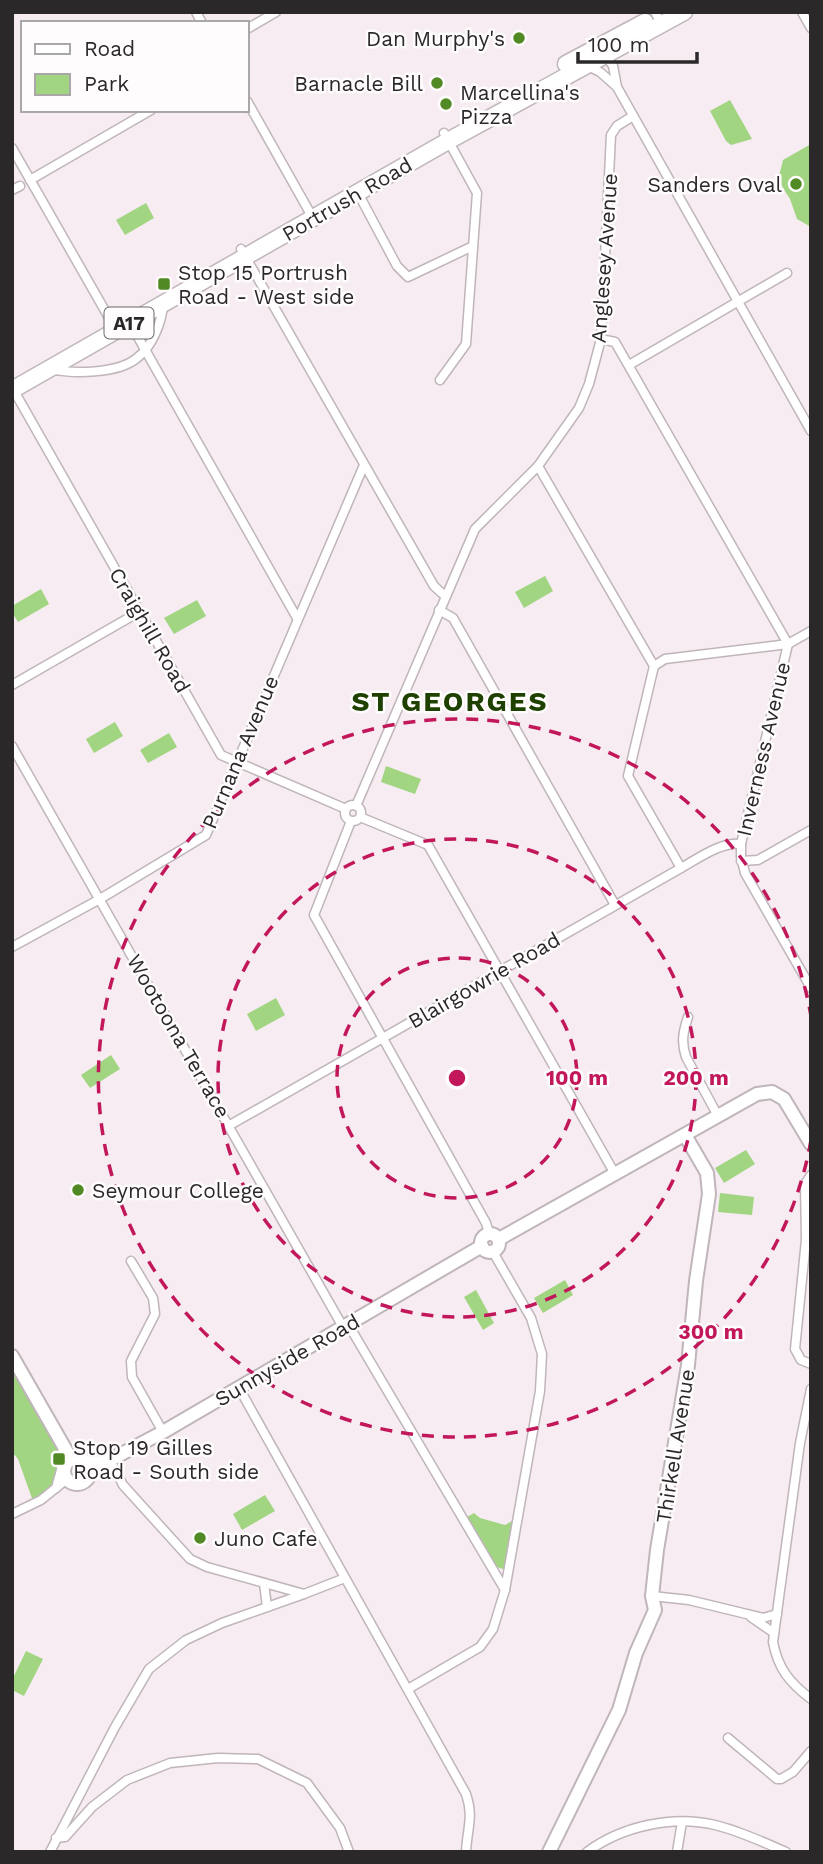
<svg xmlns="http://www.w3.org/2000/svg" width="823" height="1864" font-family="'Work Sans',sans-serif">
<rect width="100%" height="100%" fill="#f6ecf1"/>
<g fill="#a1d581">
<path d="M730 100 752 139 731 145 726 141 710 111Z"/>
<path d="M811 144V227L797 219 790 199 778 180 783 160Z"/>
<path d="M146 203 154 218 125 235 116 220Z"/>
<path d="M545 576 553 591 524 608 515 592Z"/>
<path d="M41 589 49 604 18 622 12 612V606Z"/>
<path d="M197 600 206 616 174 634 164 618Z"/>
<path d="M115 722 123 736 94 753 86 739Z"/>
<path d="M169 733 177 747 148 763 140 750Z"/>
<path d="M386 766 421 779 415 794 381 782Z"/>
<path d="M276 998 285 1015 256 1031 247 1014Z"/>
<path d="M111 1055 120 1069 90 1088 81 1075Z"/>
<path d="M746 1150 755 1164 724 1183 715 1168Z"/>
<path d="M720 1193 754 1197 752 1215 718 1212Z"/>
<path d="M565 1280 573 1295 543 1313 534 1298Z"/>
<path d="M476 1290 494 1323 483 1330 464 1297Z"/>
<path d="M21 1371 67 1462 64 1471 67 1479 34 1504 18 1459 12 1452V1378Z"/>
<path d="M265 1495 275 1511 242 1530 233 1514Z"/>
<path d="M474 1513 480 1518 505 1525 514 1520 506 1566 503 1569 496 1567 467 1517Z"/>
<path d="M26 1651 43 1659 24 1696 12 1690V1680Z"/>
</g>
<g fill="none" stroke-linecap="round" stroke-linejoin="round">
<defs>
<g id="street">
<path d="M196 12 202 23"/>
<path d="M655 12 662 25"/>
<path d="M802 12 811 28"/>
<path d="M247 29 276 12"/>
<path d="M605 54 613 66 617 87"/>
<path d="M586 65 600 72 617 87 811 431"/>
<path d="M247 101 314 220"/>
<path d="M12 148 112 323"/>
<path d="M30 180 151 110"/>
<path d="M12 190 20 186"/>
<path d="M358 193 397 266 408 277 473 246"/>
<path d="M241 249 434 586 445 596"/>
<path d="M130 323 297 618"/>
<path d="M601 339 615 342 788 644 741 844V857L745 873 811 988"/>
<path d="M629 365 787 273"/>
<path d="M50 369C73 374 118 374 137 358 152 347 162 322 163 304"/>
<path d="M440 380 466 344 477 193 444 133"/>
<path d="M13 389 221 755 346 809"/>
<path d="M538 466 654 666 628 776 681 868"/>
<path d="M439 610 453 618 615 905"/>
<path d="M654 666 665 659 788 644 811 631"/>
<path d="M12 685 139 612"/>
<path d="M12 746 343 1327"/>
<circle cx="353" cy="813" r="8"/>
<path d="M356 806 475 529 538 466 579 408 589 384 601 339 611 135 617 126 633 116"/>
<path d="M360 817 428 845 615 1174"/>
<path d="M351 821 314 915 486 1223 489 1233"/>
<path d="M741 861 758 860 811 830"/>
<path d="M12 947 100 899 206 835 364 465"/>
<path d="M688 1017C683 1032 681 1042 686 1057L718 1116"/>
<path d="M230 1125 681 868C699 858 720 842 741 844"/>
<path d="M811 1175 805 1184 806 1240 795 1349 801 1360 811 1364"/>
<path d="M131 1261 153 1298 155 1314 131 1361 132 1377 163 1432"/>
<path d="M348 1324 505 1590"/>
<path d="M239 1388 466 1794C474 1817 467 1829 466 1852"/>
<path d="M811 1389 800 1443 773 1642C778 1669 790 1683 811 1699"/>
<path d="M110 1460 123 1485 190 1559 207 1567 304 1594 345 1578"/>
<path d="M56 1488 61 1470 63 1446"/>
<path d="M12 1514 41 1500 67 1479"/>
<path d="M264 1583 267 1607"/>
<path d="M652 1596 689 1600 763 1618 777 1614"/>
<path d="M751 1617 774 1633"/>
<path d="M408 1689 480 1647 493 1629 505 1590 540 1391 542 1354 531 1318 493 1252"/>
<path d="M728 1738 777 1779H781L793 1772 811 1751"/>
<path d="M56 1838 65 1837 92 1807 127 1780 170 1763 218 1758 258 1759 307 1783 340 1828 349 1852"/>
<path d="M50 1852 115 1727 149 1669 186 1640 222 1623 304 1594"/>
<path d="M587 1852C622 1826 673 1815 715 1825 740 1831 763 1842 786 1852"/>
<path d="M677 1852 682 1822"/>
</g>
<g id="secondary">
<circle cx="490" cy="1243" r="9"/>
<path d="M499 1239 757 1094 772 1092 784 1099 811 1144"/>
<path d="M12 1356 71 1459"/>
<circle cx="77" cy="1471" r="13"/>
<path d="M88 1464 110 1460 163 1432 482 1246"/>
<path d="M549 1852 619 1710 636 1653 655 1610 652 1596 657 1550 688 1365 696 1281 709 1194 707 1173 685 1135"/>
</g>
<g id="highway">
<path d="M566 64 645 22"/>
<path d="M12 390 448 141 684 12"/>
</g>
</defs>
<use href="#street" stroke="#bfb5ba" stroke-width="11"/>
<use href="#secondary" stroke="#bfb5ba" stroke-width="16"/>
<use href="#highway" stroke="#bfb5ba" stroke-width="19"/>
<use href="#street" stroke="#fff" stroke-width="8"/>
<use href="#secondary" stroke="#fff" stroke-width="12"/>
<use href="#highway" stroke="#fff" stroke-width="16"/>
</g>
<g fill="none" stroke="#c2185b" stroke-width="3.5" stroke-dasharray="12 9">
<circle cx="457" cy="1078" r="120"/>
<circle cx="457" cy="1078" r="239"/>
<path d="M811 1140A359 359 0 1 1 811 1016"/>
</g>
<g fill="#518924" stroke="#fefcfd" stroke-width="2.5">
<circle cx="519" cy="38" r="7"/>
<circle cx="437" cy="83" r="7"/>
<circle cx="446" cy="104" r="7"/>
<circle cx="796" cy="184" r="7"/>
<rect x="157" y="277" width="14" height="14" rx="3.5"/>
<circle cx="78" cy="1190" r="7"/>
<rect x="52" y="1452" width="14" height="14" rx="3.5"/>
<circle cx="200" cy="1538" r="7"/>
</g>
<g text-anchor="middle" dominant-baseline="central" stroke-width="5" stroke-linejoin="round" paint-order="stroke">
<rect fill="#fefcfd" stroke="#6a6869" stroke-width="2" x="104.5" y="307.5" width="49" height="31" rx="5"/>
<g font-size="19" font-weight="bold" fill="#2b282a">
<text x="129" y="323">A17</text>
</g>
<g font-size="21" fill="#2b282a" stroke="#fefcfd" text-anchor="start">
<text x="505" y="38" text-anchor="end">Dan Murphy's</text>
<text x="423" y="83" text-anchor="end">Barnacle Bill</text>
<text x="460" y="92">Marcellina's<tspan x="460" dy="24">Pizza</tspan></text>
<text x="782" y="184" text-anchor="end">Sanders Oval</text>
<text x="178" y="272">Stop 15 Portrush<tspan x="178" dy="24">Road - West side</tspan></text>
<text x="92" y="1190">Seymour College</text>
<text x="73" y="1447">Stop 19 Gilles<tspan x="73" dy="24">Road - South side</tspan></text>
<text x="214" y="1538">Juno Cafe</text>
</g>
<g font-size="21" fill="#2b282a" stroke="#fefcfd">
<text transform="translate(347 199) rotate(-30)">Portrush Road</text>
<text transform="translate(604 258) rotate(-86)">Anglesey Avenue</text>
<text transform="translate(150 630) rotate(60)">Craighill Road</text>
<text transform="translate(763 749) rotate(-77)">Inverness Avenue</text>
<text transform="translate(240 752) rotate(-67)">Purnana Avenue</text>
<text transform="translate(484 980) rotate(-30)">Blairgowrie Road</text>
<text transform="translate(179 1036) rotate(60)">Wootoona Terrace</text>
<text transform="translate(287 1360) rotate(-30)">Sunnyside Road</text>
<text transform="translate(675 1446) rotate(-81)">Thirkell Avenue</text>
</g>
<g font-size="28" font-weight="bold" letter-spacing="2" fill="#1e4100" stroke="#fefcfd">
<text x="450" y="701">ST GEORGES</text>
</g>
</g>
<circle cx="457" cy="1078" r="10" fill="#c2185b" stroke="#fefcfd" stroke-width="3.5"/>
<g font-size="21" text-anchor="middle" font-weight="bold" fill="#c2185b" stroke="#fefcfd" stroke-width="5" stroke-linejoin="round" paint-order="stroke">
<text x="577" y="1085">100 m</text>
<text x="696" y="1085">200 m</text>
<text x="711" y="1339">300 m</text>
</g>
<rect width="823" height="1864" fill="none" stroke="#2b282a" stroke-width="28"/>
<rect x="21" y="21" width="228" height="91" fill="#fefcfd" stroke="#aaa7a9" stroke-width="2"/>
<rect x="35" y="44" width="35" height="10" fill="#ffffff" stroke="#aaa7a9" stroke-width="2"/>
<text x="84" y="56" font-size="21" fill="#2b282a">Road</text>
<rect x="35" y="74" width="35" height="21" fill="#a1d581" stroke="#aaa7a9" stroke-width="2"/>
<text x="84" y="91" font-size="21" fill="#2b282a">Park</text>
<path d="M578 52v10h119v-10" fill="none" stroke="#2b282a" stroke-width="3.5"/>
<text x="588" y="52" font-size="21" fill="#2b282a" stroke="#fefcfd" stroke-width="5" paint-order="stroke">100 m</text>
</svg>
